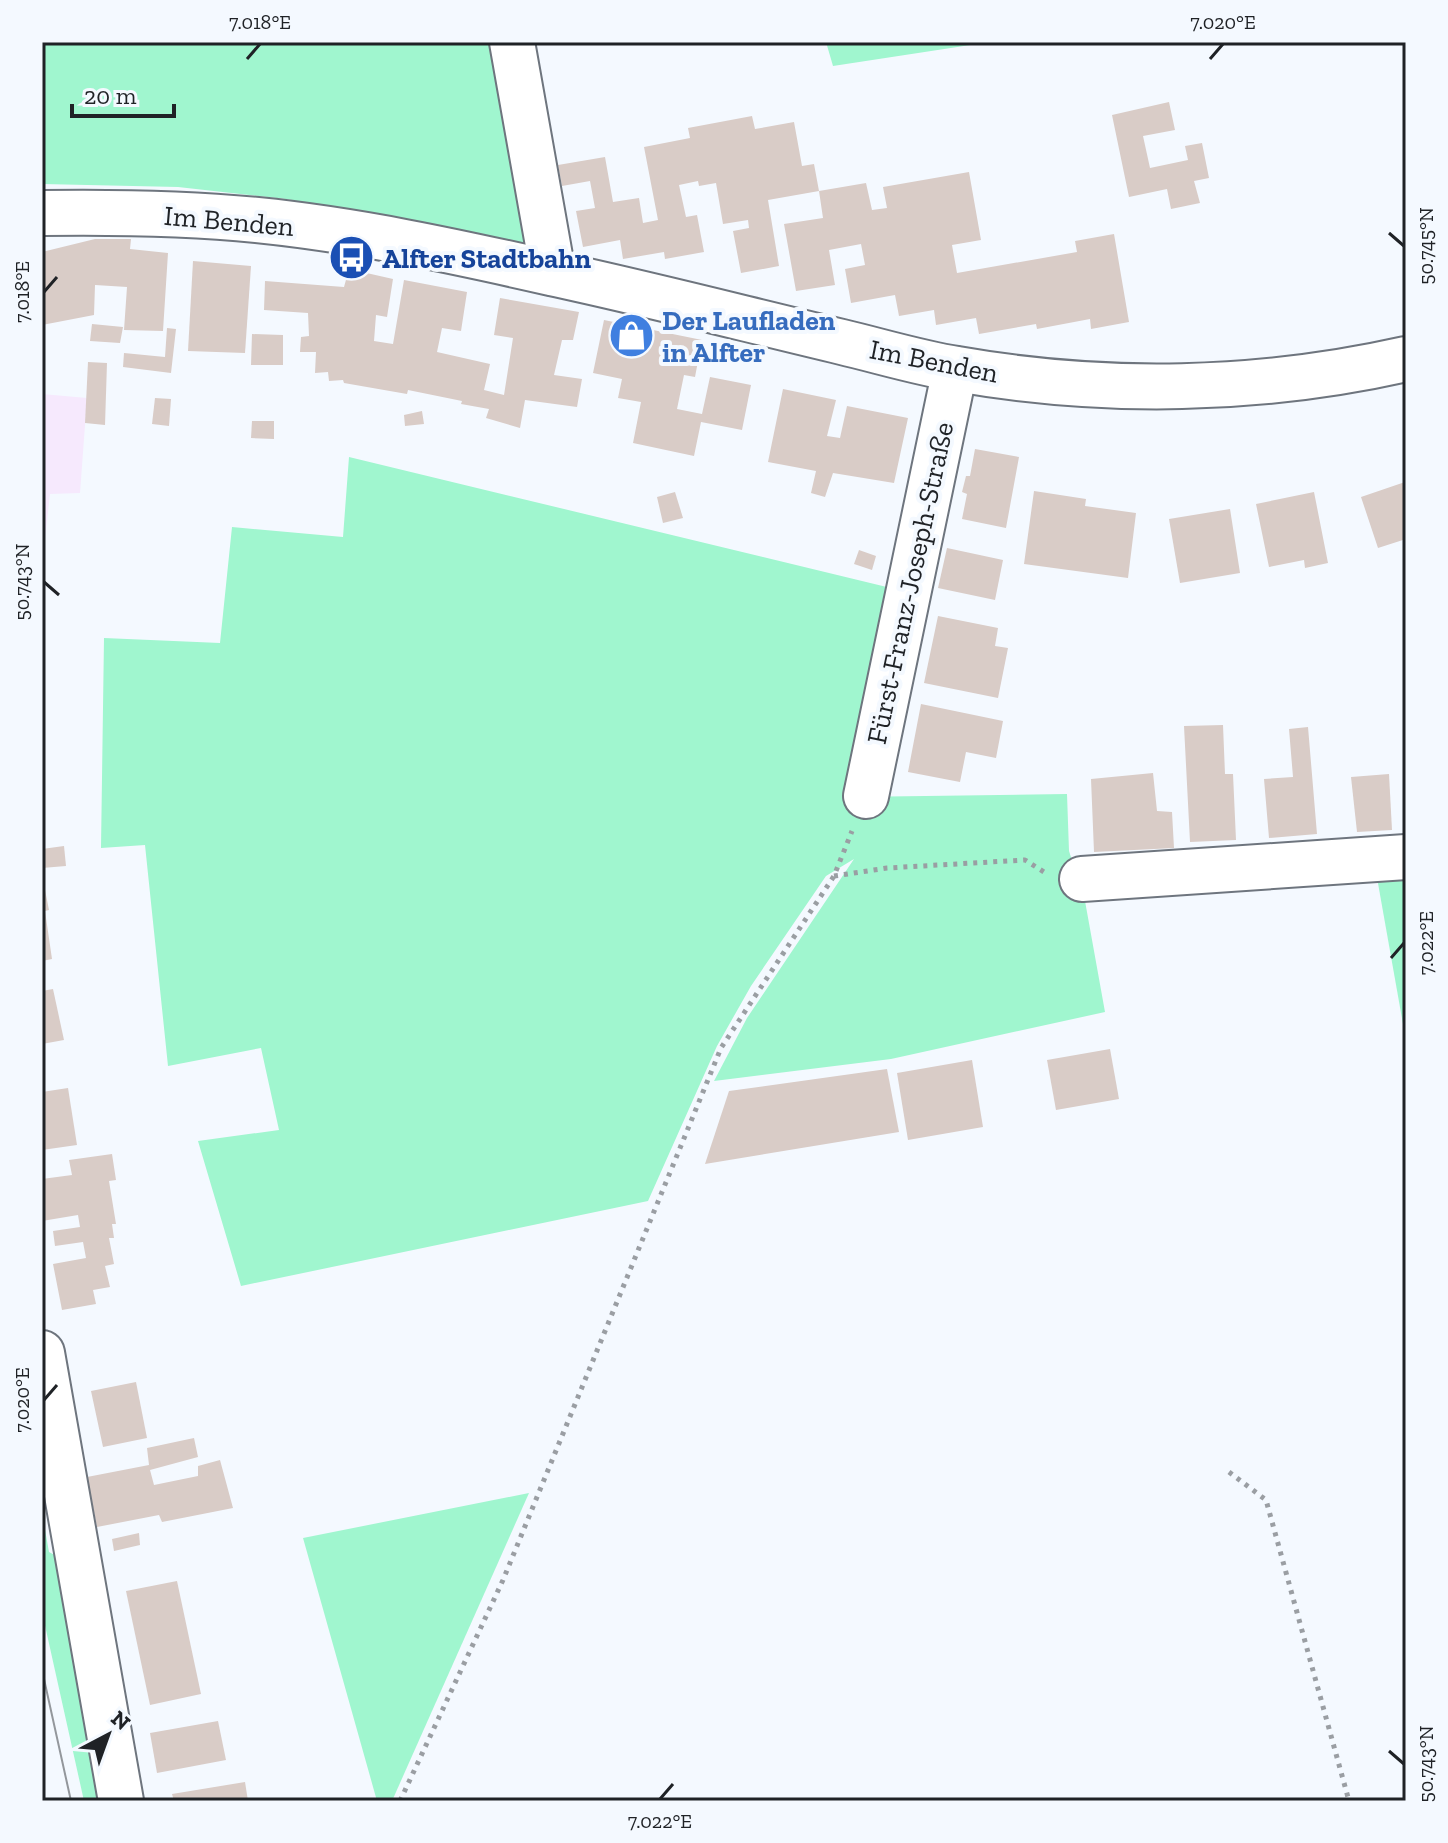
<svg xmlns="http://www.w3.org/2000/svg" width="1448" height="1843" font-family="'Zilla Slab',serif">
<rect width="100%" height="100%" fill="#f4f9ff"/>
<path fill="#f6e9fd" d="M42 394 87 398 80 493 50 494 42 565Z"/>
<g fill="#a0f6cf">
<path d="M42 42H501L534 247 286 199 178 187 42 184Z"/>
<path d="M826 42H990L833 66Z"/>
<path d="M349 457 895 589 851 797 1067 794 1069 851 1085 901 1105 1012 891 1059 714 1081 747 1018 854 859 826 876 751 986 717 1046 648 1201 241 1286 198 1141 279 1130 261 1048 168 1066 145 845 101 848 104 638 220 643 232 527 343 537Z"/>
<path d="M1406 870V1041L1376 872Z"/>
<path d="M529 1493 392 1801H377L303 1538Z"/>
<path d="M42 1513 49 1552 62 1559 108 1801H84L42 1612Z"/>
</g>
<g fill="#d9ccc7">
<path d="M1169 102 1175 130 1143 136 1150 168 1188 160 1185 146 1202 143 1209 178 1194 181 1200 203 1171 209 1167 189 1129 197 1112 115Z"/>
<path d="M752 116 755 129 794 122 802 166 814 164 819 191 768 200 779 266 741 273 733 231 749 228 748 220 723 224 716 183 699 186 698 181 679 185 686 217 697 215 704 252 665 259 664 252 623 259 620 240 583 247 576 211 595 208 590 181 562 186 558 165 605 157 613 202 639 198 643 223 658 220 644 147 690 138 688 128Z"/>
<path d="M969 172 981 240 952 245 957 273 1077 252 1075 241 1114 234 1129 322 1091 329 1090 319 1037 329 1036 324 979 334 976 318 936 325 934 310 899 316 895 295 851 303 845 269 865 265 861 244 829 250 835 285 796 291 784 224 823 218 819 191 866 183 872 210 887 208 883 187Z"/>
<path d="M95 239H131L130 249 168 253 163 331 124 330 127 287 95 285 94 315 42 325V252Z"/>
<path d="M193 261 251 266 245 353 188 351Z"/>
<path d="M349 269 393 279 387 317 376 315 374 341 393 344 404 280 467 292 461 331 442 328 437 352 490 364 484 390 504 395 513 338 494 335 500 298 579 312 573 340H562L554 375 582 379 577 407 525 400 520 428 486 418 489 409 461 404 462 401 408 390 407 394 344 383 343 380 329 381 328 372 315 373 316 352H300L301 337 309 336 308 313 264 310 265 281 344 287Z"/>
<path d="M604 320 702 340 695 377 684 375 677 409 702 414 710 377 751 385 742 430 701 422 694 456 633 443 641 402 618 398 622 379 593 373Z"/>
<path d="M92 324 123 327 120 343 90 341Z"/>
<path d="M167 328 176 329 171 373 123 367 124 353 165 357Z"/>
<path d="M252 334 283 335V365H251Z"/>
<path d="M88 362 107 363 105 425 85 423Z"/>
<path d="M783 389 836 400 827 436 840 438 847 406 908 418 894 483 833 473 825 497 811 493 816 471 768 462Z"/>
<path d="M155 398 171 399 169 426 152 424Z"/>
<path d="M422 411 424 424 405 426 404 415Z"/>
<path d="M252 421H274V439L251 438Z"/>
<path d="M975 449 1019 457 1006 528 962 519 967 494 962 492 966 476H970Z"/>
<path d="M1405 482 1406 539 1378 548 1361 497Z"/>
<path d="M1034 491 1086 499 1085 506 1136 513 1128 578 1024 564Z"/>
<path d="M675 492 683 518 663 523 657 497Z"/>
<path d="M1314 492 1328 563 1305 568 1304 560 1269 567 1256 504Z"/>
<path d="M1230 509 1240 573 1180 583 1169 519Z"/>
<path d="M947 548 1003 560 995 600 938 588Z"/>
<path d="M859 550 876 556 872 570 854 564Z"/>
<path d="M938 616 998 628 995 646 1008 648 998 698 924 683Z"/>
<path d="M921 704 1003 721 996 758 966 752 960 782 908 772Z"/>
<path d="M1223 725 1225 774H1233L1236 840 1190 842 1184 726Z"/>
<path d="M1308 727 1317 834 1269 838 1264 779 1293 777 1289 729Z"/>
<path d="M1153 773 1157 811 1172 812 1174 848 1094 852 1091 779Z"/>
<path d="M1389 774 1392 830 1357 832 1351 777Z"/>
<path d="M64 846 66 866 42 868V849Z"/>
<path d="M42 875 49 910 45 911 52 959 42 961Z"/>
<path d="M53 989 64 1040 42 1044V991Z"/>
<path d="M1110 1049 1119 1099 1056 1110 1047 1060Z"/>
<path d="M972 1060 983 1127 908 1140 897 1073Z"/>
<path d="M887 1069 899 1132 705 1164 729 1091Z"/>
<path d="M68 1088 77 1145 42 1150V1092Z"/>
<path d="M112 1154 116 1180 109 1181 116 1224H112L114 1238H109L114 1264 105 1266 110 1287 93 1290 96 1304 62 1310 53 1264 86 1258 83 1242 55 1246 53 1231 80 1227 78 1215 42 1221V1179L72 1175 69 1160Z"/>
<path d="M136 1382 147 1438 103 1447 91 1391Z"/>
<path d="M194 1438 198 1457 150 1470 154 1485 198 1476V1466L220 1460 233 1508 162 1522 159 1515 97 1527 87 1477 149 1465 147 1448Z"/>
<path d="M139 1533 140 1545 114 1551 112 1539Z"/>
<path d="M177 1581 201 1694 150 1705 126 1591Z"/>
<path d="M218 1721 226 1760 157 1773 150 1733Z"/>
<path d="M245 1782 248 1801H174L172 1794Z"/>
</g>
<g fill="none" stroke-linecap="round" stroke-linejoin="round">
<defs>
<g id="minor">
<path d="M512 42 553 273"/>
<path d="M42 213C114 212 186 213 257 220 356 230 454 251 551 273 649 294 745 319 842 342 880 351 919 363 957 369 1105 395 1259 392 1406 359"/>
<path d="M866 796 955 369"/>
<path d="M1082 879 1406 857"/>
<path d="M42 1353 121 1801"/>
</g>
</defs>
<use href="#minor" stroke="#6e757e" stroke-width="48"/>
<g stroke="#9a9ea3" stroke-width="5" stroke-dasharray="4 6" stroke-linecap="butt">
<path d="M834 876 887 868 1025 860 1044 872"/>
<path d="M1229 1472 1266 1500 1349 1801"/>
<path d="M400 1801 503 1580 721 1048 834 876 852 831"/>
</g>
<use href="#minor" stroke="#fff" stroke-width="44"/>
<path stroke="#93979c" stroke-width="2" d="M42 1670 71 1801"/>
</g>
<path fill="none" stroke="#1f2226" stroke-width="3" d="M247 59 260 44M1210 59 1223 44M1389 233 1404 246M44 292 57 277M44 582 59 595M1391 958 1404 943M44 1400 57 1385M1389 1751 1404 1764M660 1799 673 1784"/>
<defs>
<symbol id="bus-disc" viewBox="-11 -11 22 22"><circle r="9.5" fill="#1a4fb4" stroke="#f4f9ff"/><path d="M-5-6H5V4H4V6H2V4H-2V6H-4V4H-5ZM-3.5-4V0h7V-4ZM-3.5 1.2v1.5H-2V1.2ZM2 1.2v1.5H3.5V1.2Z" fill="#fff"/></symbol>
<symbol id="shop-disc" viewBox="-11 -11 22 22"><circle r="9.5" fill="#3f7fe0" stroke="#f4f9ff"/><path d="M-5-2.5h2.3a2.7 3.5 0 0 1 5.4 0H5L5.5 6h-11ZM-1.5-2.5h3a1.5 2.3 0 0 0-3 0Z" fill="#fff"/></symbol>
</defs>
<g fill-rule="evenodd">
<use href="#bus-disc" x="326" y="232" width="51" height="51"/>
<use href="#shop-disc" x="606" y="310" width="51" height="51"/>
</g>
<g text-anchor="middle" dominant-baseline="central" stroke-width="8" stroke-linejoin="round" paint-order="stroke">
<g font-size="28" fill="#1f2226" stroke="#f4f9ff">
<text transform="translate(229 221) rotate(5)">Im Benden</text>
<text transform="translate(934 361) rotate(11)">Im Benden</text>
<text transform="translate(910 583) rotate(-78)">Fürst-Franz-Joseph-Straße</text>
</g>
<g font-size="28" font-weight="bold" fill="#164399" stroke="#f4f9ff" text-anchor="start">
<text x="382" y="258">Alfter Stadtbahn</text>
</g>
<g font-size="28" font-weight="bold" fill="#366cbe" stroke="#f4f9ff" text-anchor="start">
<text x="662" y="320">Der Laufladen<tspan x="662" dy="32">in Alfter</tspan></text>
</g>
</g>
<rect width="1448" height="1843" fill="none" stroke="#f4f9ff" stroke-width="88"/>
<g transform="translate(108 1735) rotate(41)" stroke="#f4f9ff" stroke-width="6" paint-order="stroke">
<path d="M0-6L14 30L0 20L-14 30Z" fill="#1f2226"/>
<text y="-12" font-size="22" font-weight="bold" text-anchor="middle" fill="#1f2226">N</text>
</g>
<path d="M72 104v12h102v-12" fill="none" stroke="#1f2226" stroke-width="4"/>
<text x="84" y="104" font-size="24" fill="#1f2226" stroke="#f4f9ff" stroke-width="6" paint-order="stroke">20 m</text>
<rect x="44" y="44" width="1360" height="1755" fill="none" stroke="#1f2226" stroke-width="3"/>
<g font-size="20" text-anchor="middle" fill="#1f2226">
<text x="260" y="29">7.018°E</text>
<text x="1223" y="29">7.020°E</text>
<text transform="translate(1426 246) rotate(-90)" y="7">50.745°N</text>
<text transform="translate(22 292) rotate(-90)" y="7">7.018°E</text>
<text transform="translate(22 582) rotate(-90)" y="7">50.743°N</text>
<text transform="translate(1426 943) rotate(-90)" y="7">7.022°E</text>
<text transform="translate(22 1400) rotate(-90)" y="7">7.020°E</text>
<text transform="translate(1426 1764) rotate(-90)" y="7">50.743°N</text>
<text x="660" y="1828">7.022°E</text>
</g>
</svg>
